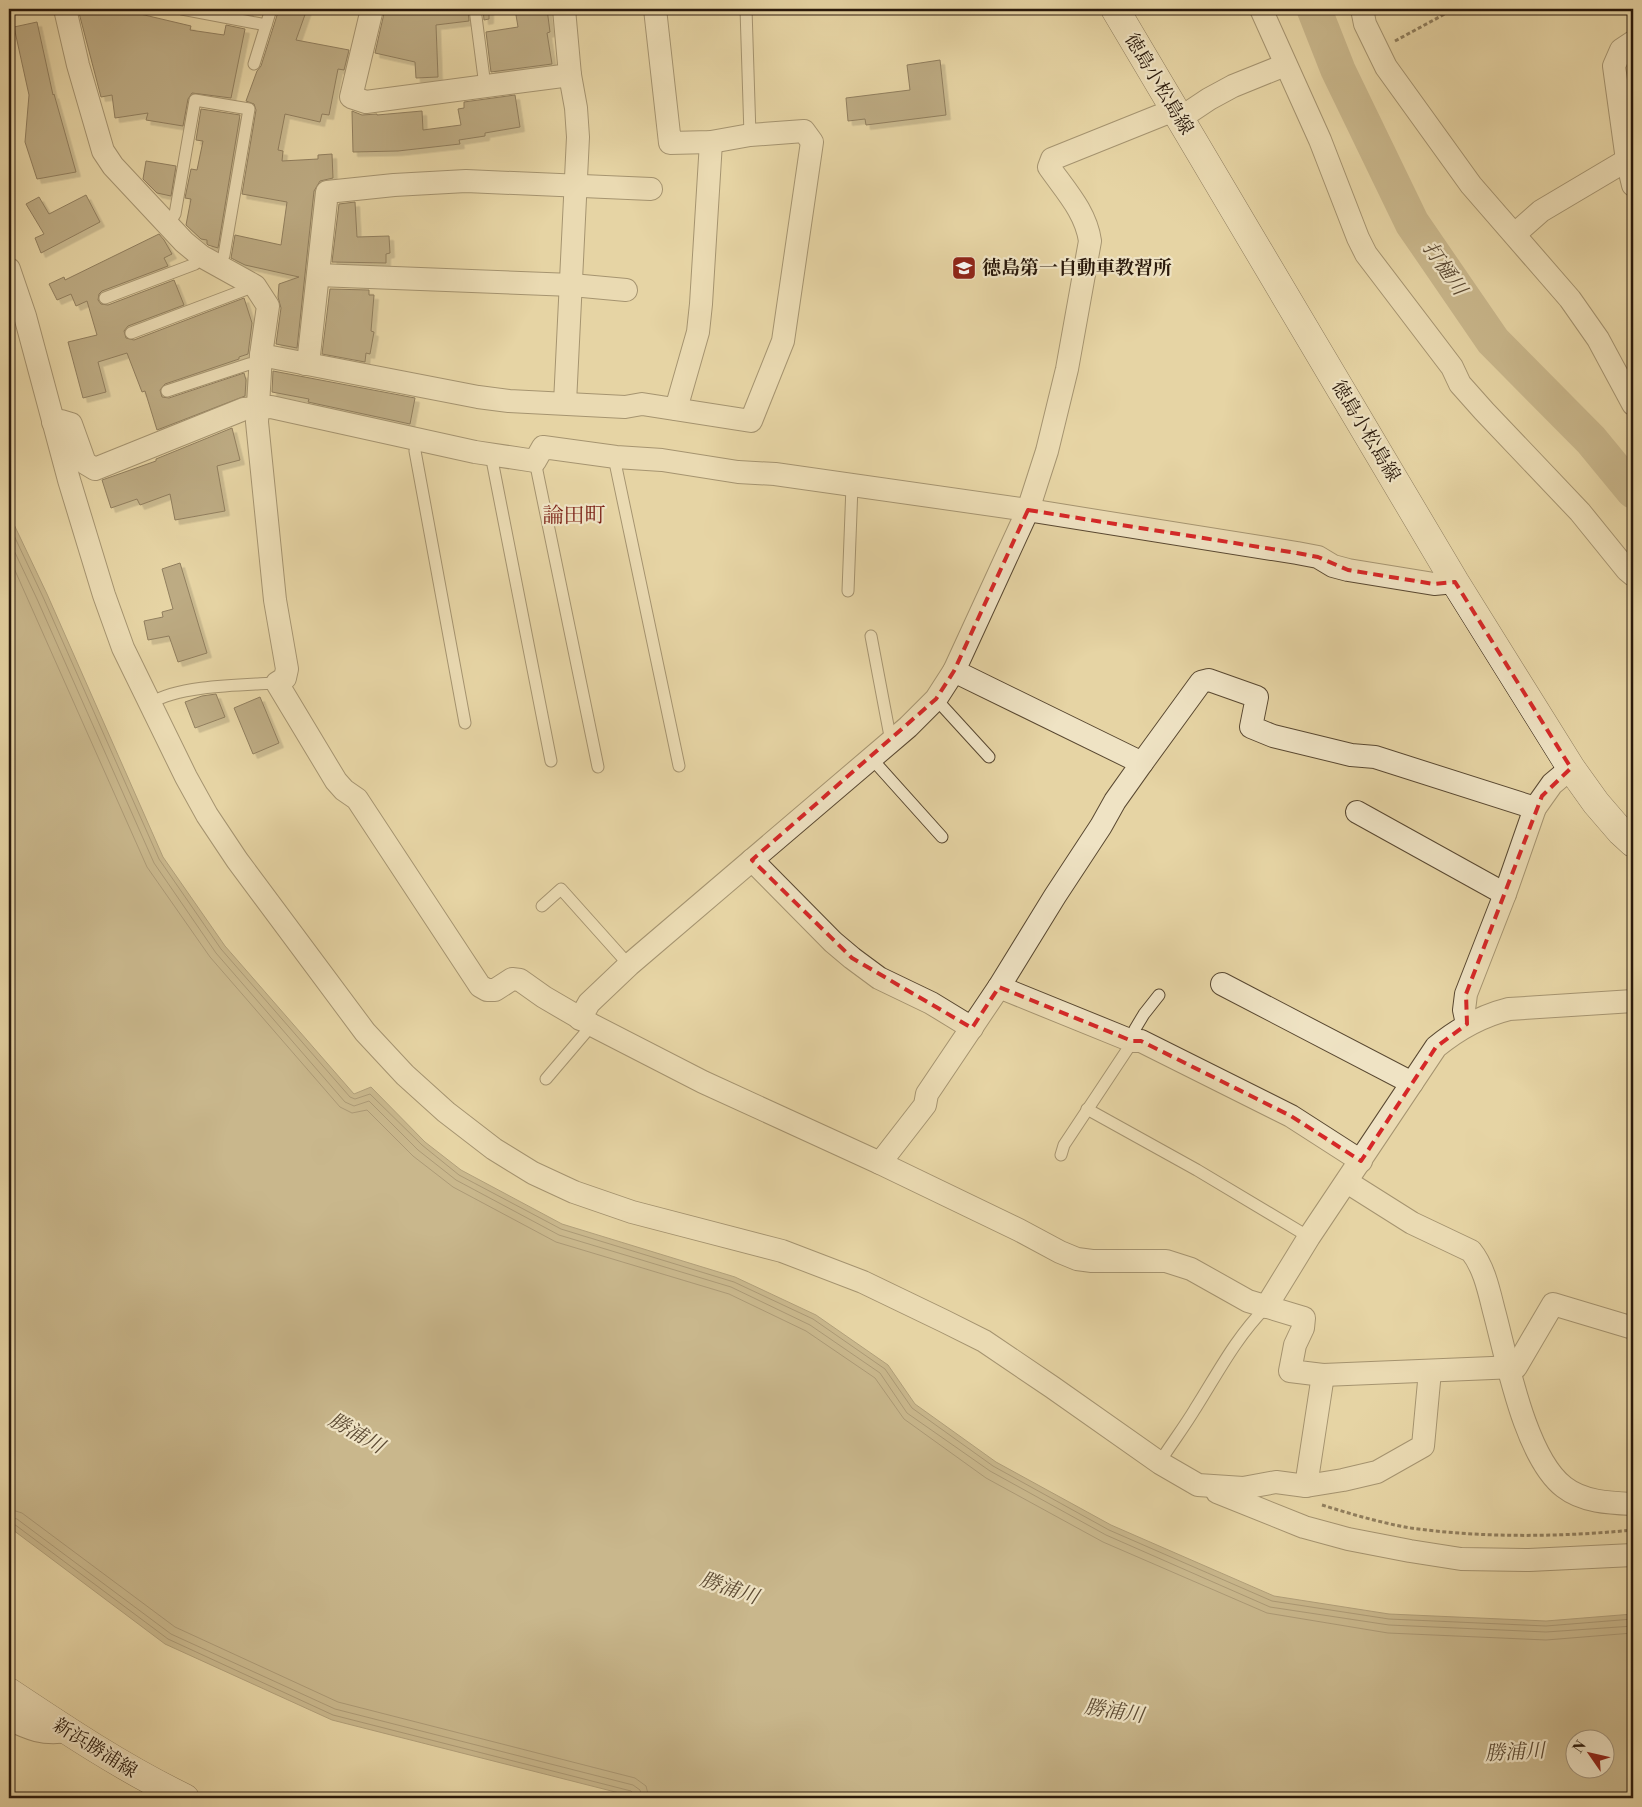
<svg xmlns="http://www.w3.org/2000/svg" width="1642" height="1807" font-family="'Libre Bodoni','Noto Serif JP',serif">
<defs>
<filter id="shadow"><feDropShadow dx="4.5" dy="4.5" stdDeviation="0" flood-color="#0004"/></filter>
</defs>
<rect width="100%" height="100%" fill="#e6d4a4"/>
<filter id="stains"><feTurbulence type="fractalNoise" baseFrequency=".004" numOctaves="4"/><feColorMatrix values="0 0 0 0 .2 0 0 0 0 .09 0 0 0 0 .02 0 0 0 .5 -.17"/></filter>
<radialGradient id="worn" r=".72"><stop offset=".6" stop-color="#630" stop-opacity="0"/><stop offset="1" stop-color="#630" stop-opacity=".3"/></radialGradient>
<path fill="#a69470" stroke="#746348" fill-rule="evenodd" d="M9 514 47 594 163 857 225 946 354 1094 371 1087 425 1142 461 1170 562 1224 735 1277 816 1315 888 1365 915 1404 996 1462 1111 1525 1274 1596 1389 1614 1546 1621 1633 1614V1798H639L332 1720 165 1644 9 1527ZM1574 1740H1604V1770H1574Z"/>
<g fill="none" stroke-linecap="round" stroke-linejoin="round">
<g stroke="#68563e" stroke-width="1">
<path d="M9 525 43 597 159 859 221 949 350 1097 355 1099 370 1094 422 1145 459 1175 561 1229 734 1282 813 1319 885 1369 912 1408 993 1466 1109 1530 1272 1601 1389 1619 1546 1626 1633 1619"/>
<path d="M9 540 37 599 154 863 216 953 345 1102 354 1106 369 1101 418 1150 456 1180 559 1235 731 1287 810 1325 880 1373 907 1413 990 1471 1106 1535 1270 1607 1389 1625 1546 1632 1633 1626"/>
<path d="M9 557 147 867 210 957 340 1107 352 1113 367 1110 413 1156 453 1187 556 1242 729 1294 806 1331 875 1378 904 1419 986 1478 1103 1542 1267 1613 1388 1633 1546 1640 1633 1633"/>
<path d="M9 1509 22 1513 175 1627 338 1702 635 1778 646 1786 649 1798"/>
<path d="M9 1517 17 1519 171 1634 335 1709 633 1785 640 1790 642 1798"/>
<path d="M9 1523 14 1524 168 1639 333 1715 631 1791 634 1794 635 1798"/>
</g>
<path stroke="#a69470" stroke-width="35" d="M1314 9 1338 70 1412 223 1493 341 1591 440 1633 491"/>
</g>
<g fill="#8c7a5b" stroke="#2a190b" filter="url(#shadow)">
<path d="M78 9H119L191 26 190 30 224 35 226 25 245 29 231 98 192 93 188 99 183 126 146 120 148 113 115 118 112 95 101 97Z"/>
<path d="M229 9H249L248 14 228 10Z"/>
<path d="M279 9H307L296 40 349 50 344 70 338 69 329 115 322 114 320 122 285 114 278 150 283 151 282 161 318 159V155L332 154 333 178 320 181 314 191 297 348 276 344 281 308 278 297 279 284 299 277 245 265 231 258 235 235 281 245 287 202 242 194 256 110 254 104 246 101 257 71 261 66Z"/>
<path d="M385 9H468L469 21 436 25 438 77 416 78 415 62 375 53Z"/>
<path d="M483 9H489V19L484 20Z"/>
<path d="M515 9H547L550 32 547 33 552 64 491 72 486 32 518 27Z"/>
<path d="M37 22 53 95 54 94 76 172 37 179 25 142 29 95 14 27Z"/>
<path d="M940 60 946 115 866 125 865 119 848 121 846 98 910 90 907 65Z"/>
<path d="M515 95 520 127 485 133V136L459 140 460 144 398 151 353 152 352 111 362 115 377 114V115L422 111 423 130 461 125 458 109 464 108V102Z"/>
<path d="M201 109 240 115 218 248 208 245 207 244V240L201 239 186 225 191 199 185 198 191 169 197 170 203 141 196 140Z"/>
<path d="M146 161 176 166 171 196 157 193 143 179Z"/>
<path d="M86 195 100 222 41 253 35 238 44 234 26 204 39 197 49 214Z"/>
<path d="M355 202 357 237 389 236 390 253 386 254V263L332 262 339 204Z"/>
<path d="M159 234 164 240 172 254 164 258 168 266 102 291 99 294 98 300 101 304 108 305 174 280 184 305 128 326 124 331 126 338 134 340 244 298 252 323 248 354 239 357V359L165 384 160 390 162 397 169 398 244 373 246 380 245 396 157 430 145 391 142 392 127 353 98 362 106 392 83 398 68 342 97 335 87 301 76 306 71 294 57 300 49 284 64 277 65 280Z"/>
<path d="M330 289 369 290V295H374L371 331 374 332 370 354 366 353 365 362 322 354Z"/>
<path d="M273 371 415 398 410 424 308 402 309 399 272 392Z"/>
<path d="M232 428 240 460 217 466 225 511 175 520 170 494 140 505 137 499 111 508 102 480 156 461V459Z"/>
<path d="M180 563 207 653 178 662 169 636 148 640 144 621 163 617 162 612 173 609 162 569Z"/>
<path d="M216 694 225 717 195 728 185 702 202 696Z"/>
<path d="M260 697 279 743 253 754 234 708Z"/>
</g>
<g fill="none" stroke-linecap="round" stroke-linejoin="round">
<defs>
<g id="lane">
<path d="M182 9 266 25"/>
<path d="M475 9 485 86"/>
<path d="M746 9 750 135"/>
<path d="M254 64 271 9"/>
<path d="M169 224 175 214 195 100 249 109 224 255 219 268"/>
<path d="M105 298 195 264 201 256"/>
<path d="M131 333 255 286"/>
<path d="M167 391 249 364 260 362"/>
<path d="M419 440 415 451 465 723"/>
<path d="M494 455 493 465 551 761"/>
<path d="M616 457V467L679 766"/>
<path d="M535 461 598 767"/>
<path d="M848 591 852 486"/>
<path d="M871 636 889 731 895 739"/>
<path d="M936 699 989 757"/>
<path d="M151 703C179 685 243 685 277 683"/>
<path d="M872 759 942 837"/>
<path d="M542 906 561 889 629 965"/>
<path d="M546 1079 592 1025"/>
<path d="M1087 1109 1197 1170 1309 1237"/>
<path d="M1061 1155 1064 1145 1127 1050 1135 1029 1144 1014 1159 995"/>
<path d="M1165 1454C1175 1439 1186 1424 1195 1409 1219 1371 1235 1339 1266 1307"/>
</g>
<g id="street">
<path d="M65 9 78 65 103 151 113 166 184 242 201 256 255 286 268 306 261 355 257 422 275 600 287 669 285 678 277 683 336 781 344 790 357 799 480 986 487 990H495L512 979 520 980 544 997 592 1025 703 1082 880 1163 925 1105 927 1094 999 987 1132 1041H1141L1291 1116 1361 1161"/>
<path d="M372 9 351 97 366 102 570 75"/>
<path d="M564 9 570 75 576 108 578 137 565 403"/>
<path d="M1261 9 1320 140 1358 238 1366 254 1452 367 1460 384 1484 411 1580 512 1627 570 1633 575"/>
<path d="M1362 9 1365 24 1386 67 1471 185 1570 299 1598 339 1633 404"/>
<path d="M1174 110 1052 159 1049 167C1065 190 1086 212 1090 241L1067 369 1047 451 1028 510 954 671 1142 763 1201 682 1209 680 1257 697 1251 727 1273 736 1351 755 1375 757 1535 808"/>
<path d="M1179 119 1209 99 1233 86 1285 65"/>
<path d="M1627 160 1633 185"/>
<path d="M1515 234 1541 211 1627 160 1614 66 1621 50 1633 42"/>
<path d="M9 269 25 316 69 480 104 595 123 648 186 777 207 815 237 860 365 1032 405 1075 446 1112 494 1149 533 1173 574 1192 632 1212 782 1251 863 1282 944 1321 984 1341 1052 1387 1160 1463 1198 1485 1243 1488 1276 1482 1306 1486 1343 1480 1377 1472 1423 1446 1430 1371"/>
<path d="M318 275 572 285 626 290"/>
<path d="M261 355 478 397 509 401 625 407 642 404 751 421 783 341 812 142 804 131 750 135 711 142 670 143 655 9"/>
<path d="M305 364 309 355 327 192 394 185 466 181 651 189"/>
<path d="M676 409 698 332 701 304 711 142"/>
<path d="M53 422 61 421 71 424 85 463 95 469 244 409 271 407 475 452 535 461 543 447 616 457 662 460 738 472 775 474 1028 510 1297 553 1318 557 1333 566 1348 570 1434 584 1455 582"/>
<path d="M1357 812 1505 894"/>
<path d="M752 860 833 942 852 958 879 978 931 1003 972 1028"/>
<path d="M1222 984 1412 1083"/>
<path d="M999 987 1055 896 1101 826 1115 801 1142 763"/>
<path d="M580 1019 589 1003 629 965 908 727 936 699 954 671"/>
<path d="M1467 1024 1464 1010 1466 994 1505 894 1535 808 1552 784 1571 768"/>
<path d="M880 1163 1019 1230 1060 1252 1077 1259 1092 1261H1166L1191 1269 1248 1301 1304 1318 1303 1328 1295 1345 1290 1371 1323 1375 1516 1367 1553 1304 1633 1328"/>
<path d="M1347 1182 1412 1223 1471 1251C1484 1267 1489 1291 1494 1311 1507 1359 1525 1457 1564 1487 1583 1502 1610 1503 1633 1504"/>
<path d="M1266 1307 1309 1237 1436 1047C1459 1028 1481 1016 1509 1009L1633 1001"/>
<path d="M1306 1486 1323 1375"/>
<path d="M1217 1492 1304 1527 1348 1539 1410 1551 1461 1559 1529 1560 1633 1555"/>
<path d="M9 1719C29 1729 44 1735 67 1731"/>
</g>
<g id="secondary">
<path d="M1115 9 1455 582 1571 768 1596 803 1621 832 1633 843"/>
<path d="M9 1692C66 1730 123 1768 185 1798"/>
</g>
</defs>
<use href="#lane" stroke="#594831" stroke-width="13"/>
<use href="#street" stroke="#594831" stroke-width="24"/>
<use href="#secondary" stroke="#2a190b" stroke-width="29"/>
<g stroke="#2a190b" stroke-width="3" stroke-dasharray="4 2.5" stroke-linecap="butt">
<path d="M1395 41 1454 9"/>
<path d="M9 235 12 250"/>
<path d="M1322 1505C1351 1514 1381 1523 1411 1528 1482 1538 1562 1537 1633 1530"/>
</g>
<use href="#lane" stroke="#efe3c4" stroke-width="11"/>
<use href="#street" stroke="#efe3c4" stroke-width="22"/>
<use href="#secondary" stroke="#efe3c4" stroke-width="28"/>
</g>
<path d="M0 0H1642V1807H0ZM1028 510 1297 553 1318 557 1348 570 1434 584 1455 582 1571 768 1542 796 1466 994 1467 1024 1436 1047 1361 1161 1291 1116 1141 1041H1132L999 987 972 1028 852 958 752 860 936 699 954 671Z" fill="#e6d4a4" fill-opacity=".55" fill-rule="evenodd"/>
<path fill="none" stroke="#d62828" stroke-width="4" stroke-dasharray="10 6" stroke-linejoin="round" d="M1028 510 1297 553 1318 557 1348 570 1434 584 1455 582 1571 768 1542 796 1466 994 1467 1024 1436 1047 1361 1161 1291 1116 1141 1041H1132L999 987 972 1028 852 958 752 860 936 699 954 671Z"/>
<defs>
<symbol id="school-square" viewBox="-11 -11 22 22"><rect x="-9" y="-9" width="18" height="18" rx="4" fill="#8f2418" stroke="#efe3c4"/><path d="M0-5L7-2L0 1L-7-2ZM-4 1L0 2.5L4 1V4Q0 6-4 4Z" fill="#fff"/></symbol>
</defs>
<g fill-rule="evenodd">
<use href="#school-square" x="950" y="254" width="28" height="28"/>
</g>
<g text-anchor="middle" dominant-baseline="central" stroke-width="4.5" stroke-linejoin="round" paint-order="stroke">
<g font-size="19" fill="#2a190b" stroke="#efe3c4">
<text transform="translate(1159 84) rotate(59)">徳島小松島線</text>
<text transform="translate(1366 431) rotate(59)">徳島小松島線</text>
<text transform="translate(95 1748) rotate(32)">新浜勝浦線</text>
</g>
<g font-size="19" font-weight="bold" fill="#2a190b" stroke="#efe3c4" text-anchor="start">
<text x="982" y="268">徳島第一自動車教習所</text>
</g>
<g font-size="20" font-style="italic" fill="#5c4a33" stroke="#efe3c4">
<text transform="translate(1444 269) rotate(55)">打樋川</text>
<text transform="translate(356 1434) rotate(30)">勝浦川</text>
<text transform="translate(729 1589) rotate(19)">勝浦川</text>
<text transform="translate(1114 1712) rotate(9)">勝浦川</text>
<text transform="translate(1515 1753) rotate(-3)">勝浦川</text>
</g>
<g font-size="21" fill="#7a1f14" stroke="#efe3c4">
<text x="574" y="516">論田町</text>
</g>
</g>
<rect width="1642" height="1807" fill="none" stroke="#e6d4a4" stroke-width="30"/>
<rect x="10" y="10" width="1622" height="1787" fill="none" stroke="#2a190b" stroke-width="2.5"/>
<rect x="15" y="15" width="1612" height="1777" fill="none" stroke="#2a190b"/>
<g transform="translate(1590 1754) rotate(304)"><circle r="24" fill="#efe3c4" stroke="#a0927a"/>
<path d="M0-4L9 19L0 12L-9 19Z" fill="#8f2418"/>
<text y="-8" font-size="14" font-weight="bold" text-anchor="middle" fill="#2a190b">N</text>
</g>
<rect width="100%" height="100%" filter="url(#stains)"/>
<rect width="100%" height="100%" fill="url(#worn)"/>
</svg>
